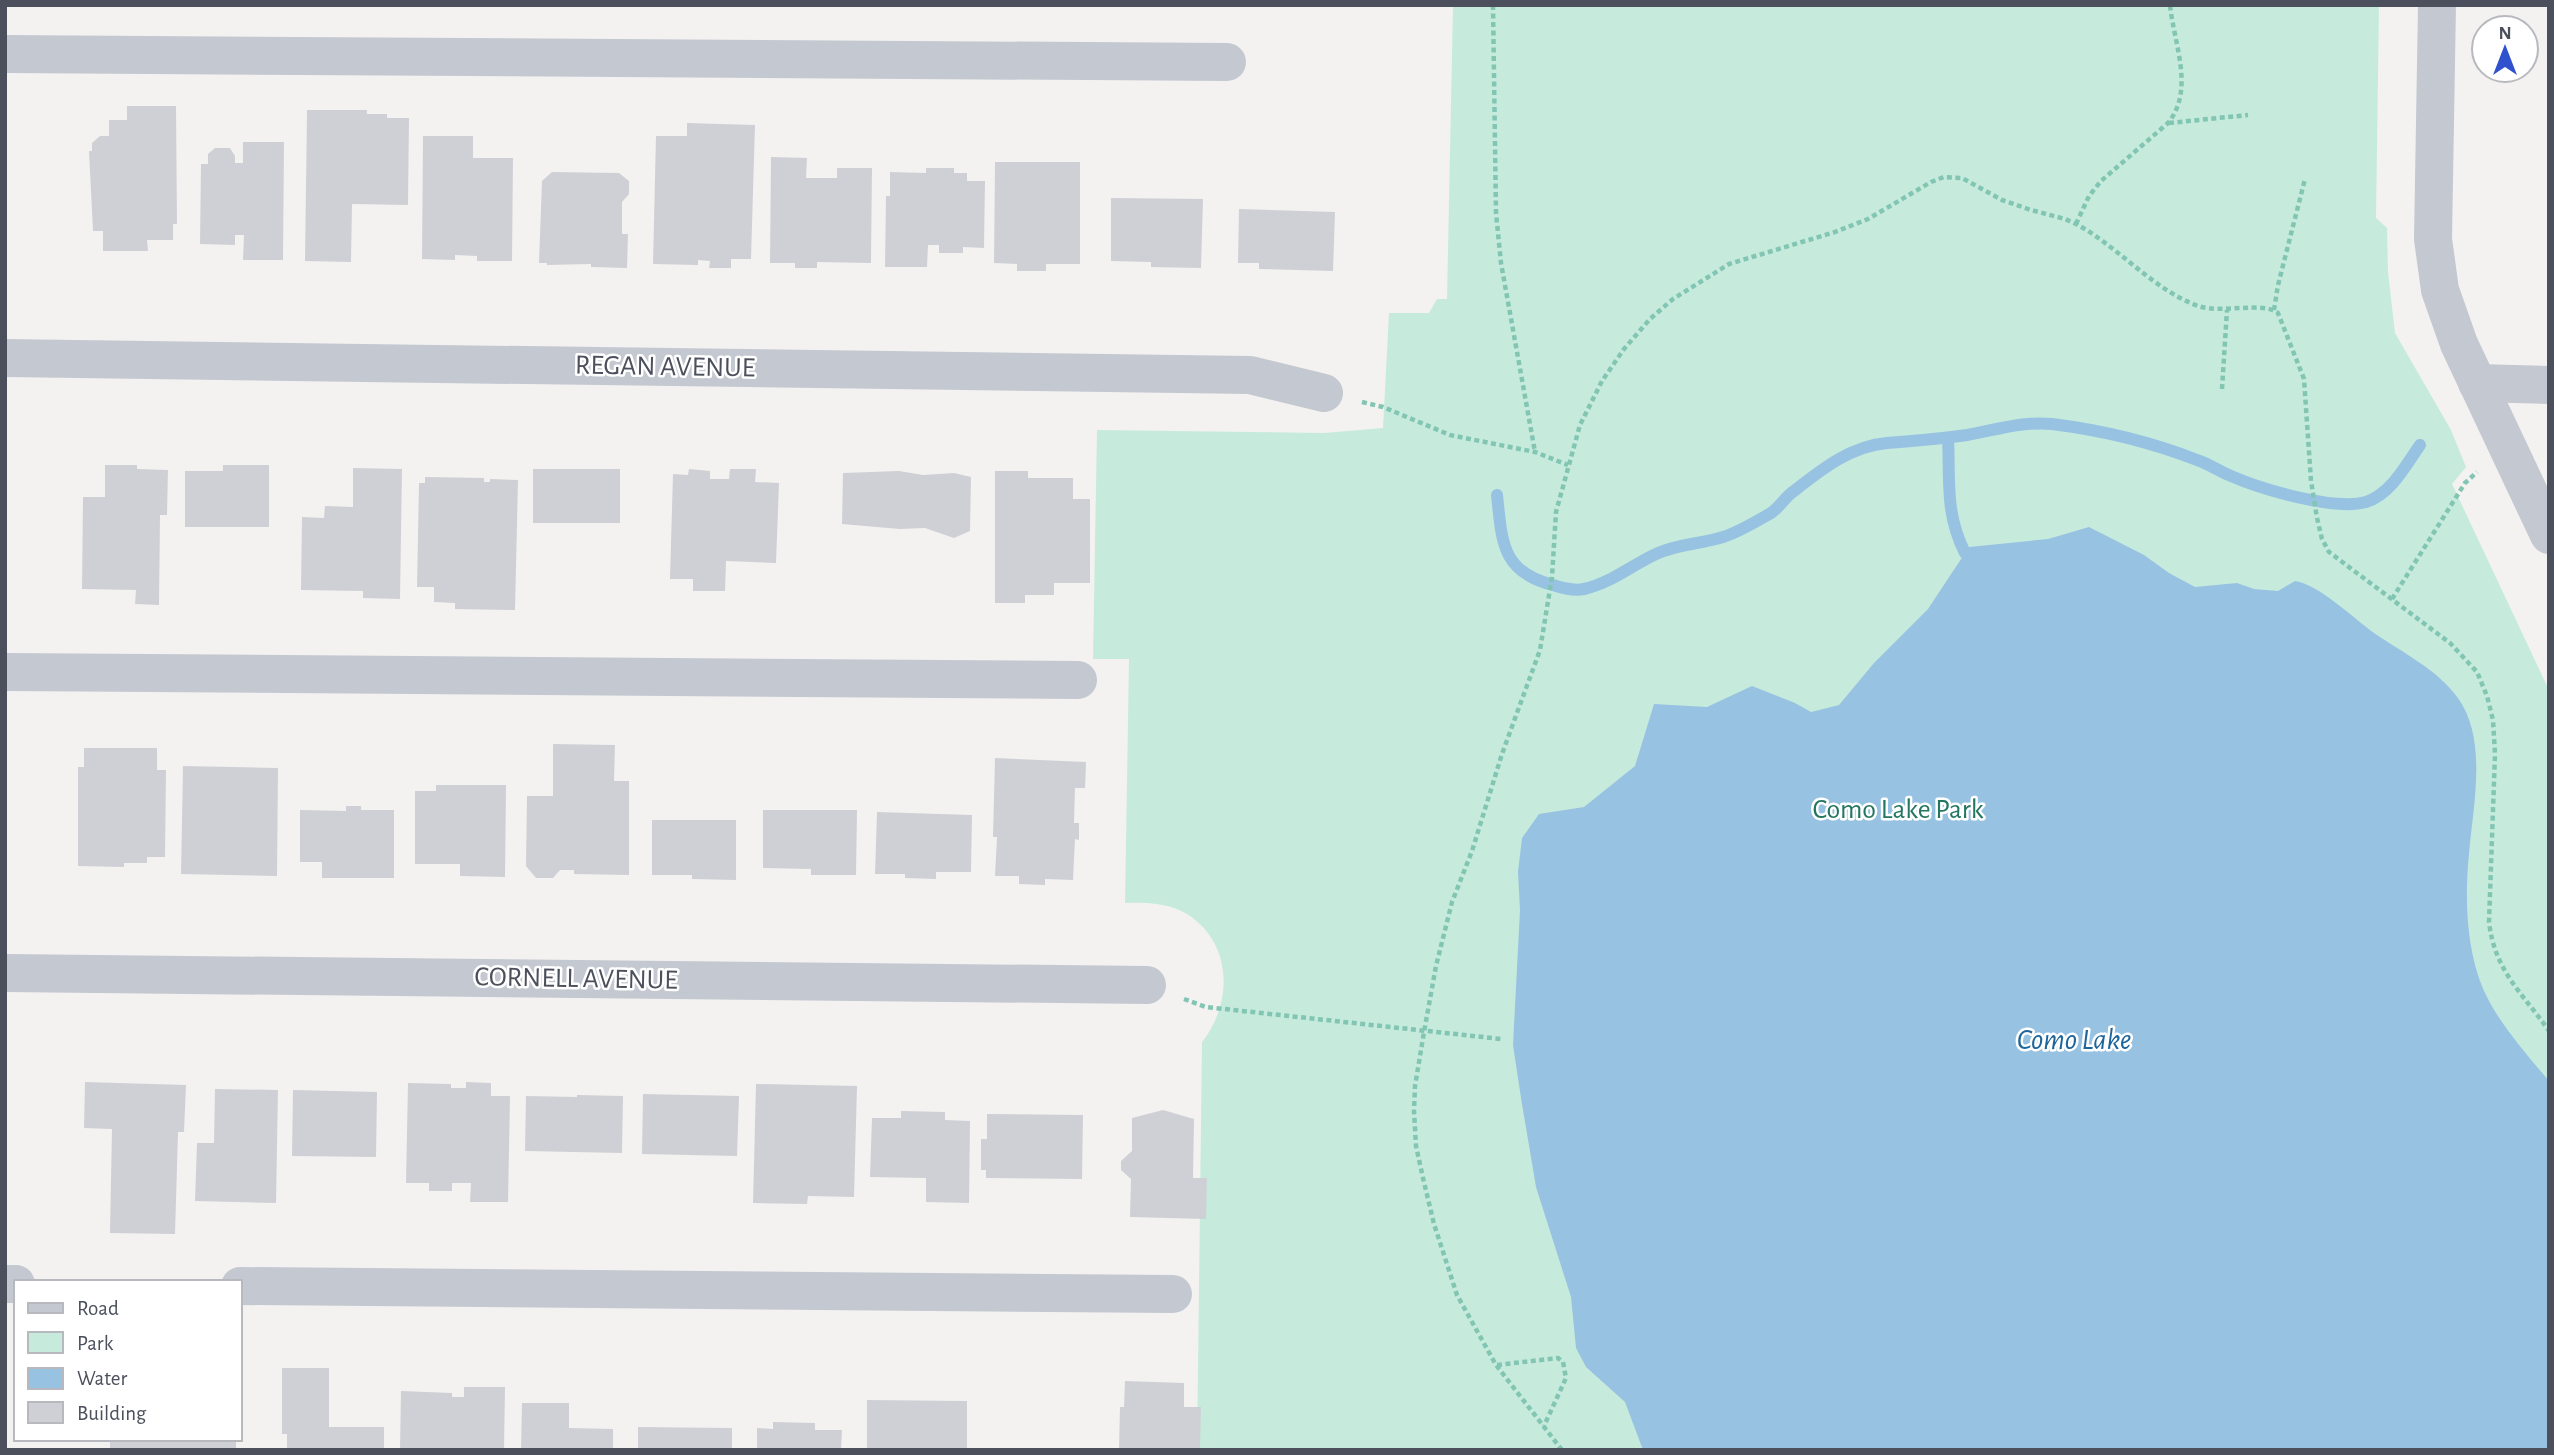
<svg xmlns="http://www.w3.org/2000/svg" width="2554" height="1455" font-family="'Alegreya Sans',sans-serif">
<rect width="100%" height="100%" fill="#f3f2f1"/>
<path fill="#c6ebdc" d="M1453 5H2379L2376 218 2387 228 2388 272 2395 333 2451 430 2466 467 2452 484 2549 690V1450H1197L1202 1042C1233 1003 1233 943 1187 914 1169 903 1146 902 1125 903L1129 659H1093L1097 430 1324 433 1383 428 1389 313H1429L1437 299H1447Z"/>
<path fill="#98c2e2" d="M2089 527 2144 555 2169 573 2195 587 2237 583 2254 589 2278 591 2295 581C2320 585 2353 618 2374 633 2403 653 2437 669 2458 698 2488 740 2473 806 2469 854 2465 894 2466 937 2478 975 2490 1014 2524 1051 2549 1081V1450H1643L1625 1402 1586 1367 1576 1348 1571 1297 1536 1187 1521 1098 1513 1045 1520 910 1518 872 1522 838 1539 814 1584 807 1635 766 1654 704 1707 707 1752 686 1795 703 1811 712 1839 705 1874 663 1928 609 1969 547 2048 539Z"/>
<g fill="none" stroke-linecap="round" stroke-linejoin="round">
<g stroke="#98c2e2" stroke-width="12">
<path d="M1948 438C1950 482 1945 513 1965 553"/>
<path d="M1497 495C1502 541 1501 572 1553 585 1562 588 1574 591 1584 589 1611 583 1632 565 1656 554 1677 544 1701 544 1723 537 1739 532 1757 521 1771 513 1780 507 1785 497 1794 491 1822 469 1851 446 1887 443 1914 441 1940 439 1967 435 1996 430 2022 421 2052 424 2100 430 2151 442 2197 460 2209 464 2219 471 2231 476 2261 489 2334 511 2366 502 2391 494 2406 465 2420 445"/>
</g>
</g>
<g fill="#cfd0d5">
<path d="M127 106H176L177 224H173V240H147L148 251H103V231H93L89 151H92V143L100 136H109V120H127Z"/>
<path d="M307 110H367V114H387V118H409L408 205 352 204 351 262 305 261Z"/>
<path d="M687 123 755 125 751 259H731V268H709L710 261 698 260V265L653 264 656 136H687Z"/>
<path d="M423 136H473V158H513L512 261H477V256L455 255V260L422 259Z"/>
<path d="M243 142H284L283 260H243L244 235H235V245L200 244 201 164H208V154L215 148H230L235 156V163H243Z"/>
<path d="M771 157 807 158 806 178H837V168H872L871 263 817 262V268H795V263H770Z"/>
<path d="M995 162H1080V264H1046V271H1017V264L994 263Z"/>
<path d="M926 168H954V173H967V181H985L984 248 963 247V253H939V245H928L927 267H885L886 196H890V172L926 173Z"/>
<path d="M552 172 619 173 629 181V194L622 202V234H628L627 268 591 267V264L547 265V263H539L542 181Z"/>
<path d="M1111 198 1203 199 1201 268 1151 267V262L1111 261Z"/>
<path d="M1239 209 1335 212 1333 271 1259 269V263H1238Z"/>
<path d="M105 465H137V469L168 470 167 515H160L159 605 135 604 136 590 82 589 83 497H105Z"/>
<path d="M223 465H269V527H185V471H223Z"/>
<path d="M353 468 402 469 400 599 363 598V591L301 590 302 517 324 518 325 506 353 507Z"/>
<rect x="533" y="469" width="87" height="54"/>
<path d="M689 469 710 471V479H729L730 469H756L755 482 779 483 776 563 726 561 725 591H693V579H670L673 474 688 475Z"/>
<path d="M899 471 923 475 954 473 971 477 970 531 954 538 925 528 900 529 842 524 843 473Z"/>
<path d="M995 471H1028V478H1073V499H1090V583H1054V595H1025V603H995Z"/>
<path d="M425 477 484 478V482H490V479L518 480 515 610 455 609V603L434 602V587H417L419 483H425Z"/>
<path d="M553 744 615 745 614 781H629V875L574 874V870H560L553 878H536L526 866 527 796H553Z"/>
<path d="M84 748H157V770H166L165 857H147V863H124V867L78 866V767H84Z"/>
<path d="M995 758 1086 762 1085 788H1075L1074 823H1079V840L1075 839 1073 880 1045 879V885L1019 884V876H995L997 837H993Z"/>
<path d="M183 766 278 768 277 876 181 874Z"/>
<path d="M436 785H506L505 877 460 876V864H415V791H436Z"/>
<path d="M346 806H361V810H394V878H322V862H300V810L346 811Z"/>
<path d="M763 810H857L856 875H811V869L763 868Z"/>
<path d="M877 812 972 815 971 872H936V879L905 878V874H875Z"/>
<path d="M652 820H736V880L692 879V875H652Z"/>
<path d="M85 1082 186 1085 184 1132H178L175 1234 110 1233 112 1129 84 1128Z"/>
<path d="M466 1082 491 1083V1096H510L508 1202H470L471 1183H452V1191H429V1183H406L408 1083 451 1084V1088H466Z"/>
<path d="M756 1084 857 1086 854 1197 808 1196 807 1204 753 1203Z"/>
<path d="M215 1089 278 1090 276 1203 195 1201 197 1143H214Z"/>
<path d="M293 1090 377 1092 376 1157 292 1156Z"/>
<path d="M643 1094 739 1096 737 1156 642 1154Z"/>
<path d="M577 1095 623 1096 622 1153 525 1151 526 1096 577 1097Z"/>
<path d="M1163 1110 1194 1119 1193 1178H1207L1206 1219 1130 1217 1131 1179 1121 1170V1161L1132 1151V1118Z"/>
<path d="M901 1111 945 1112V1120L970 1121 969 1203 926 1202V1178L870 1177 872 1118H901Z"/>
<path d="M987 1114 1083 1115 1082 1179 986 1178V1170H981V1139H987Z"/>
<path d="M282 1368H329V1427H384V1450H287V1434H282Z"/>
<path d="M1125 1381 1184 1383V1407H1201L1200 1450H1119L1120 1407H1124Z"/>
<path d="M464 1387H505L504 1450H400L401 1391 452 1393V1397H464Z"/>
<path d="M867 1400 967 1401V1450H867Z"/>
<path d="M522 1403H569V1428L613 1429V1450H521Z"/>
<path d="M773 1422 815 1423V1430H842L841 1450H757V1428L773 1429Z"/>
<path d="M638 1427 732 1428V1450H638Z"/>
<rect x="110" y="1439" width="126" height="11"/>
</g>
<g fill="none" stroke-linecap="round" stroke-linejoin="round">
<g stroke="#82c5b3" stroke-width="4.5" stroke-dasharray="5 3.5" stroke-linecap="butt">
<path d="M1493 5 1496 213 1501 263 1535 452"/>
<path d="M2169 123 2248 115"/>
<path d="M2076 224 2089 196 2101 181 2168 123C2195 90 2174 44 2170 5"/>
<path d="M2274 310 2278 285 2305 179"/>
<path d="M2222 389 2227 310"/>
<path d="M1362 402 1383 407 1450 435 1535 452 1568 465"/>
<path d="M2392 599 2465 483 2477 472"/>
<path d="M1184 999 1206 1007 1501 1039"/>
<path d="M1497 1365 1558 1358 1563 1362 1566 1378 1544 1426"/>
<path d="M1562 1450 1496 1365 1457 1295 1434 1224 1423 1178 1416 1146 1414 1111 1415 1086 1424 1032 1436 966 1452 902 1472 851 1502 754 1540 650 1552 577 1556 512 1580 425 1602 381 1624 349 1650 319 1673 299 1729 264 1835 232 1868 219 1931 182 1944 177 1962 178 2002 200 2031 210 2065 219 2076 224C2119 247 2152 289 2198 306 2222 314 2263 301 2278 313L2304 379 2311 481 2317 518 2322 539 2329 552 2450 643 2477 672 2487 696 2493 720 2495 754 2489 922C2495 972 2522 992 2549 1031"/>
</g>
<g stroke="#c4c8d1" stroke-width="38">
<path d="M2437 5 2433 239 2440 290 2459 344 2549 535"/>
<path d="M5 54 1227 62"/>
<path d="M5 358 1250 375 1324 393"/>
<path d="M2477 383 2549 385"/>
<path d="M5 672 1078 680"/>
<path d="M5 973 1147 985"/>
<path d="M5 1284H16"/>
<path d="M240 1286 1173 1294"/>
</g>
</g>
<g text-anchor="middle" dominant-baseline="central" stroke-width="5" stroke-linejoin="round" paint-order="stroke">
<g font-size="28" fill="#4b505c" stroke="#fff">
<text transform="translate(665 367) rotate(1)">REGAN AVENUE</text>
<text transform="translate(576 979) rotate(1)">CORNELL AVENUE</text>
</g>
<g font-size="28" fill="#237660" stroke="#fff">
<text x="1898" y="810">Como Lake Park</text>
</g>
<g font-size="30" font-style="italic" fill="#1e659c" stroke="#fff">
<text x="2074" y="1040">Como Lake</text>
</g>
</g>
<rect width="2554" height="1455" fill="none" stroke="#4b505c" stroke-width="14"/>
<rect x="14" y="1280" width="228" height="161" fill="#ffffff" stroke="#b7b9be" stroke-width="2"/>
<rect x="28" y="1303" width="35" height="10" fill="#c4c8d1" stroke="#b7b9be" stroke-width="2"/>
<text x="77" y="1315" font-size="21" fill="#4b505c">Road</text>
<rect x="28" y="1332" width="35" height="21" fill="#c6ebdc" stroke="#b7b9be" stroke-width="2"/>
<text x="77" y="1350" font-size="21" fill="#4b505c">Park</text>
<rect x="28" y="1368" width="35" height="21" fill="#98c2e2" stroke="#b7b9be" stroke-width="2"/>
<text x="77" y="1385" font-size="21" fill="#4b505c">Water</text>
<rect x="28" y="1402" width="35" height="21" fill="#cfd0d5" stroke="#b7b9be" stroke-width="2"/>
<text x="77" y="1420" font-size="21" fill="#4b505c">Building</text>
<g transform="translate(2505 49)"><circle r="33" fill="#ffffff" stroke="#b7b9be" stroke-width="2"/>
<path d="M0-5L12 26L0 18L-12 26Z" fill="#3051ce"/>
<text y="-10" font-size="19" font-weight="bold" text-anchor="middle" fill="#4b505c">N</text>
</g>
</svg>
